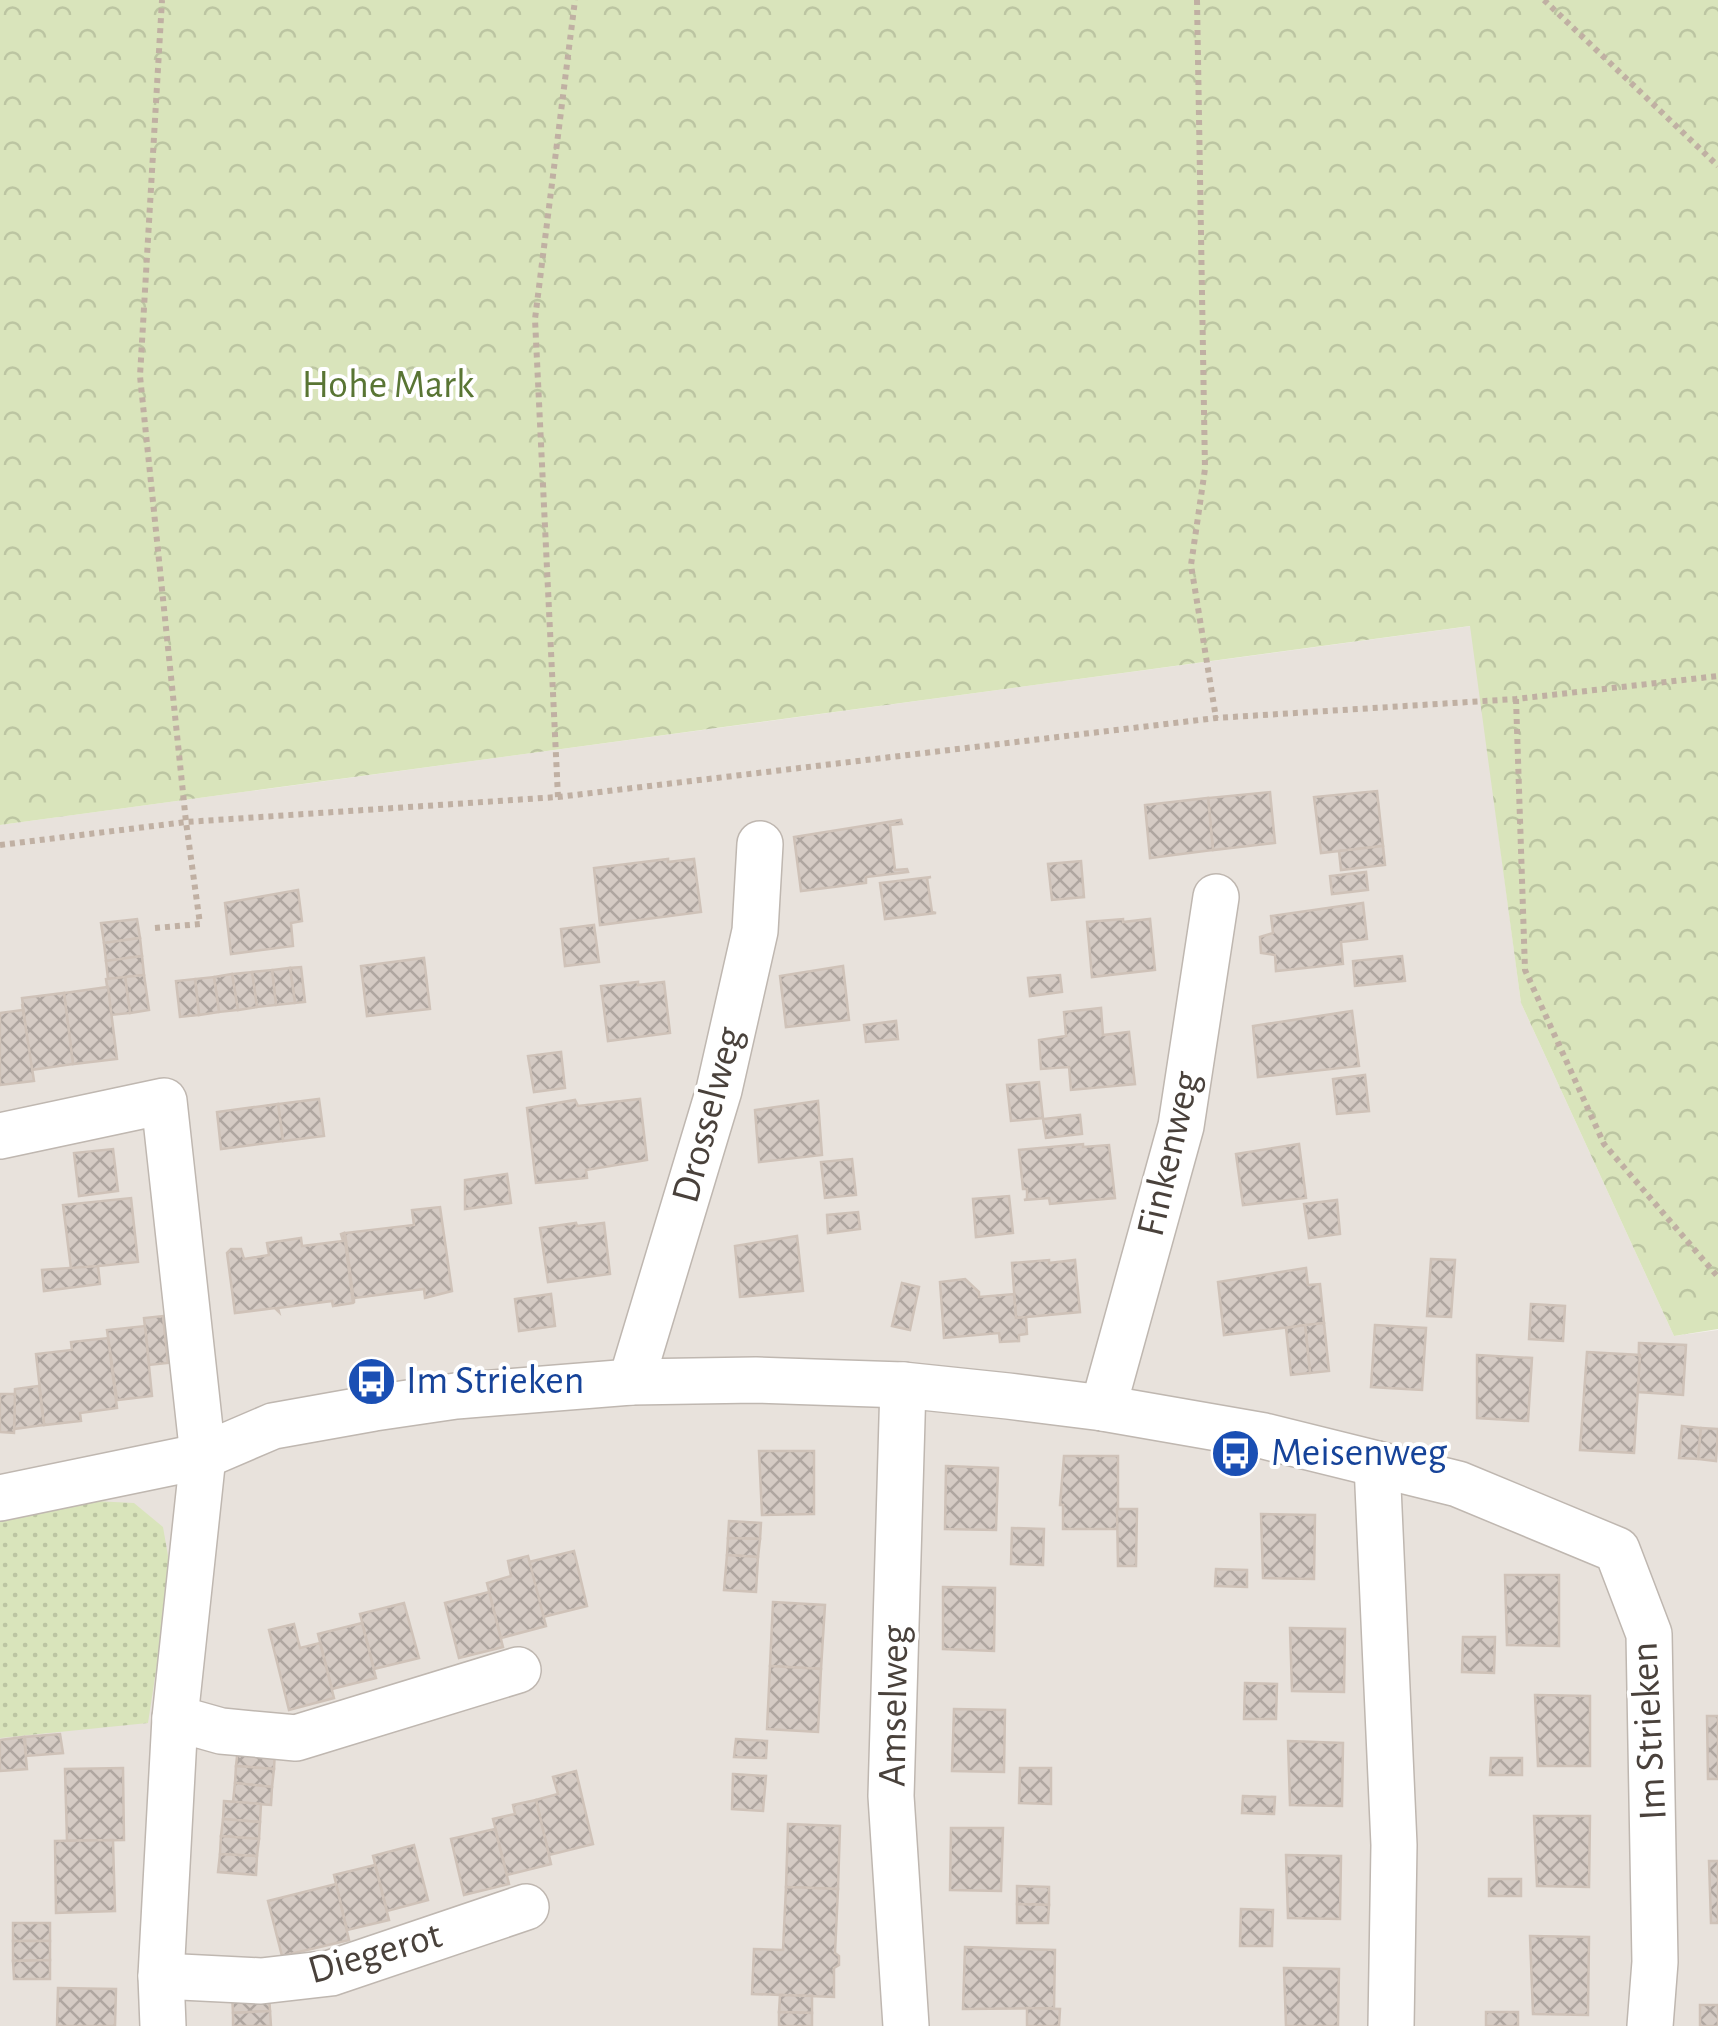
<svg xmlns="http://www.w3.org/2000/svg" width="1718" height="2026" font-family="'Alegreya Sans',sans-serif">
<defs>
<pattern id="forest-crowns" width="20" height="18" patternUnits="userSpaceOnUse" patternTransform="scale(2.5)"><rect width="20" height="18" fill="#d9e4bb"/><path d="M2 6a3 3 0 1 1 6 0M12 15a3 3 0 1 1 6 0" fill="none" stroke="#bcc5a2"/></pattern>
<pattern id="park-dots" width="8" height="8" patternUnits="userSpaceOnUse" patternTransform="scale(2.5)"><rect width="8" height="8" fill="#d9e4bb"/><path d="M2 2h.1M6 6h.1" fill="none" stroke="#bcc5a2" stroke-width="1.8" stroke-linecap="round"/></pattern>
<pattern id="building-cross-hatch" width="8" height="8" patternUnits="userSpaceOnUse" patternTransform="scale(2.5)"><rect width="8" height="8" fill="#d5cbc4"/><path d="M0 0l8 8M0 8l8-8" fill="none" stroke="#afa6a0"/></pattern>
</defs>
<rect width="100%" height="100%" fill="#f5f1ed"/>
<path fill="#e8e2dc" d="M1471 626 1521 1003 1674 1336 1718 1330V2026H0V825Z"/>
<path fill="url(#forest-crowns)" d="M0 0H1718V1329L1674 1336 1521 1003 1470 626 0 825Z"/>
<path fill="url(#park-dots)" d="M94 1501 134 1503 163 1527 171 1573 148 1723 0 1738V1518Z"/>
<g fill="url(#building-cross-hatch)" stroke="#cfc2b8" stroke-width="2.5">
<path d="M1377 791 1383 846 1321 853 1314 797Z"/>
<path d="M1270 792 1275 843 1213 850 1208 798Z"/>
<path d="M1208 798 1213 850 1150 858 1145 805Z"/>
<path d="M901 820 902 824 890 825 895 870 907 869 908 872 866 877V883L801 891 794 837Z"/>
<path d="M1383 846 1385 865 1341 870 1339 851Z"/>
<path d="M668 859V862L694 859 701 912 600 925 594 868Z"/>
<path d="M1081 861 1084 897 1052 900 1048 864Z"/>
<path d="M1366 872 1368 890 1332 894 1330 876Z"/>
<path d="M931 877 927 878 932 912 936 913 885 919 880 883Z"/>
<path d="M298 890 302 921 291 923 293 946 231 954 225 903Z"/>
<path d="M1363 903 1367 939 1341 942 1343 964 1276 971 1275 955 1261 953 1260 937 1273 933 1271 916Z"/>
<path d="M137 919 140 938 104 943 101 923Z"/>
<path d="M1123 919V922L1150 919 1155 970 1092 977 1087 922Z"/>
<path d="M594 925 599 962 565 966 561 929Z"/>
<path d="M140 938 142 956 106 961 104 943Z"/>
<path d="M142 956 144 975 108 979 106 961Z"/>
<path d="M1402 956 1405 981 1355 986 1353 961Z"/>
<path d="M424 958 430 1009 367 1016 361 966Z"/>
<path d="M843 966 849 1020 786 1027 780 976Z"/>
<path d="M301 967 305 1002 295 1003 290 968Z"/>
<path d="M290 968 295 1003 276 1005 272 970Z"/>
<path d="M272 970 276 1005 257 1007 252 972Z"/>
<path d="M252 972 257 1007 238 1010 232 974Z"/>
<path d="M232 974 238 1010 219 1012 214 977Z"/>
<path d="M144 975 149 1010 130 1013 125 977Z"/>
<path d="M1060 975 1062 992 1030 996 1028 978Z"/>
<path d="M125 977 130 1013 111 1015 106 979Z"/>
<path d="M214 977 219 1012 199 1015 195 979Z"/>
<path d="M195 979 199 1015 180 1017 176 981Z"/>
<path d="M638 982V985L664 982 670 1033 608 1041 601 986Z"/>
<path d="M108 987 117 1059 73 1064 64 993Z"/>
<path d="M64 993 73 1064 31 1070 22 998Z"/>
<path d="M22 1004 34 1081 0 1085V1013L23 1010Z"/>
<path d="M1101 1008 1103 1035 1129 1032 1135 1084 1071 1090 1069 1067 1041 1069 1039 1040 1066 1036 1064 1012Z"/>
<path d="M1352 1011 1359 1066 1258 1077 1253 1026Z"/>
<path d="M896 1021 898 1039 866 1042 864 1025Z"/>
<path d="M561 1052 565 1088 534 1092 528 1056Z"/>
<path d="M1365 1075 1369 1111 1337 1114 1333 1079Z"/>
<path d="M1039 1082 1043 1118 1011 1121 1007 1085Z"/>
<path d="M319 1099 324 1136 283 1141 278 1104Z"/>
<path d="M640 1099 647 1160 586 1170 587 1178 536 1183 527 1108 575 1100 578 1106Z"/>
<path d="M818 1101 822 1155 759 1162 755 1110Z"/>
<path d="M278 1104 283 1141 221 1149 217 1112Z"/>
<path d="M1080 1115 1082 1134 1046 1138 1043 1119Z"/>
<path d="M1083 1144V1147L1109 1145 1115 1198 1050 1204 1049 1198 1024 1200 1027 1199V1189H1023L1019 1150Z"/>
<path d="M1299 1144 1306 1198 1243 1205 1236 1154Z"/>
<path d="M113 1149 118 1191 79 1196 74 1153Z"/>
<path d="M852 1159 856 1195 825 1198 821 1162Z"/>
<path d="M507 1174 511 1203 465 1209V1180Z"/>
<path d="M1009 1196 1013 1233 976 1237 973 1199Z"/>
<path d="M131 1198 138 1262 71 1269 63 1205Z"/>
<path d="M1337 1200 1340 1234 1309 1238 1304 1204Z"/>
<path d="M440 1207 452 1291 425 1298 424 1289 354 1298V1303L345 1233 414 1225 412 1210Z"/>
<path d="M858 1212 860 1229 828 1233 827 1215Z"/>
<path d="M576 1223 577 1226 604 1223 610 1274 548 1282 540 1228Z"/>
<path d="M344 1233 353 1303 333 1306 332 1301 278 1308 279 1312 275 1308 235 1313 227 1253 231 1249H241L244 1259 269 1255 267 1243 301 1238 302 1246 343 1241 341 1234Z"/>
<path d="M797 1236 803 1291 740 1297 735 1246Z"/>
<path d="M1431 1259 1455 1260 1451 1317 1427 1316Z"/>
<path d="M1049 1260V1263L1075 1260 1080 1312 1016 1318 1012 1263Z"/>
<path d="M98 1266 100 1284 44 1291 42 1270Z"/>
<path d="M1306 1268 1308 1285 1320 1284 1324 1323 1224 1335 1218 1282Z"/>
<path d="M965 1279 979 1292V1297L1014 1294 1016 1318 1026 1317 1027 1334 1019 1335V1341L1000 1342 999 1333 944 1338 940 1282Z"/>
<path d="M902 1283 919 1287 910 1330 892 1326Z"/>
<path d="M551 1294 555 1326 519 1331 515 1299Z"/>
<path d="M1531 1304 1565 1306 1563 1341 1529 1339Z"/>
<path d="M163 1316 168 1363 149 1365 144 1318Z"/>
<path d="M1324 1323 1329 1371 1310 1373 1305 1325Z"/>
<path d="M1305 1325 1310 1373 1291 1375 1286 1328Z"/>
<path d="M1375 1325 1426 1328 1422 1390 1371 1387Z"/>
<path d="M145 1326 152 1396 117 1400 107 1330Z"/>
<path d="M108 1338 117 1408 80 1413 81 1421 44 1425 36 1354 72 1350 71 1342Z"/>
<path d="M1639 1343 1686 1345 1683 1395 1638 1392Z"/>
<path d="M1587 1352 1640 1355 1634 1453 1580 1450Z"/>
<path d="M1477 1355 1532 1358 1528 1421 1477 1418Z"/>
<path d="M39 1386 44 1425 14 1429 15 1389Z"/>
<path d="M0 1394H15L14 1433 0 1432Z"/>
<path d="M1682 1426 1701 1428 1698 1459 1679 1458Z"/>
<path d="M1701 1428 1718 1429 1716 1461 1698 1459Z"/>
<path d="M759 1451H814V1514L762 1515Z"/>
<path d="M1064 1456H1118V1529H1063V1505H1060Z"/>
<path d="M946 1466 998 1468 996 1530 945 1529Z"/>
<path d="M1117 1509H1137L1136 1566H1118Z"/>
<path d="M1261 1514 1315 1515 1314 1579 1263 1578Z"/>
<path d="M729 1521 761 1523 760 1539 728 1538Z"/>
<path d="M1012 1528 1044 1529 1043 1565 1011 1564Z"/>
<path d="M728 1538 760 1539 758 1557 727 1555Z"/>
<path d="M574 1551 587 1606 543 1617 529 1562Z"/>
<path d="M727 1555 758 1557 756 1592 724 1590Z"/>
<path d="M528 1556 546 1626 501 1638 487 1583 511 1576 508 1561Z"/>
<path d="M1216 1569 1247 1570V1587L1215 1586Z"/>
<path d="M1505 1575H1559V1646L1507 1645Z"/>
<path d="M943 1587 995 1588 994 1651 943 1649Z"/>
<path d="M489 1592 503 1647 459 1658 445 1603Z"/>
<path d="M773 1602 825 1605 821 1669 770 1666Z"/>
<path d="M404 1603 419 1658 374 1669 360 1614Z"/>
<path d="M362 1623 376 1678 332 1689 318 1634Z"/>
<path d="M294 1624 300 1648 320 1643 334 1698 289 1710 269 1630Z"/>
<path d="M1290 1628 1345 1629 1344 1692 1292 1691Z"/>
<path d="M1463 1637H1495L1494 1673 1462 1672Z"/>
<path d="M770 1666 821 1669 818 1732 767 1729Z"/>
<path d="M1245 1683 1277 1684 1276 1719H1244Z"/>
<path d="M1535 1695 1590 1696V1766H1538Z"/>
<path d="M954 1709 1005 1710 1004 1772 952 1771Z"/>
<path d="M1707 1716H1718V1779H1708Z"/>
<path d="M60 1734 63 1753 26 1756 25 1737Z"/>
<path d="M24 1737 27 1769 0 1771V1740Z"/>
<path d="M736 1739 767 1741 766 1758 734 1757Z"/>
<path d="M1288 1741 1343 1743 1342 1806 1290 1805Z"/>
<path d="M238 1747 275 1750 274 1769 236 1766Z"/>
<path d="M1491 1758H1522V1775H1490Z"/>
<path d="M236 1766 274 1769 272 1787 235 1783Z"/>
<path d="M123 1768 124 1840 67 1841 65 1769Z"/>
<path d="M1020 1768H1051V1804L1019 1803Z"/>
<path d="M576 1771 593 1844 549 1855 536 1800 558 1794 553 1777Z"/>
<path d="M733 1774 766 1776 763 1811 732 1809Z"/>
<path d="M235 1783 272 1787 271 1805 233 1802Z"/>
<path d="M1243 1796 1275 1797 1274 1814 1242 1813Z"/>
<path d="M536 1800 551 1864 507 1875 493 1819 515 1814 513 1805Z"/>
<path d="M224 1801 261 1804 260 1822 223 1819Z"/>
<path d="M1534 1816H1590L1589 1887 1537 1886Z"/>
<path d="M223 1819 260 1822 259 1839 221 1836Z"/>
<path d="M788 1824 840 1826 838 1889 786 1887Z"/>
<path d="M951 1828H1003L1001 1891 950 1890Z"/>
<path d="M495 1829 509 1884 464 1895 451 1839Z"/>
<path d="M221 1836 259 1839 257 1856 220 1854Z"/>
<path d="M113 1840 115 1911 56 1913 55 1841Z"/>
<path d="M414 1845 428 1900 387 1911 373 1856Z"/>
<path d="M220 1854 257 1856 256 1875 218 1872Z"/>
<path d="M1286 1855 1341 1856 1340 1919 1288 1918Z"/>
<path d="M1709 1861H1718V1923H1711Z"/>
<path d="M375 1865 389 1920 347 1930 334 1875Z"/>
<rect x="1489" y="1879" width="32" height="17"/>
<path d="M336 1884 349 1940 282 1956 268 1901Z"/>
<path d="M1017 1886 1049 1887V1905L1017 1904Z"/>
<path d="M786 1887 838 1889 835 1953 839 1956V1965L834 1968V1997L752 1994 754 1949 783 1950Z"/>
<path d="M1017 1904 1049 1905 1048 1923H1017Z"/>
<path d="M1241 1909 1273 1910 1272 1946H1240Z"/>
<rect x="13" y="1923" width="37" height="18"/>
<path d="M1530 1936 1589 1937 1588 2015 1533 2014Z"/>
<path d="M13 1941H50V1960L13 1961Z"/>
<path d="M965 1947 1055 1950 1054 2008 963 2009Z"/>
<path d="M50 1960V1979H14L13 1961Z"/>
<path d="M1284 1968 1339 1969 1338 2026H1286Z"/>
<path d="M58 1988 116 1989 115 2026H57Z"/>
<path d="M269 1993 270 2011 233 2013 232 1994Z"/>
<path d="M780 1995 812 1996V2013L779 2012Z"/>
<rect x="1700" y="2005" width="18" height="21"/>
<path d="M1027 2008 1060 2009 1059 2026H1027Z"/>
<path d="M270 2011 271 2026H233V2013Z"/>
<path d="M779 2012 812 2013V2026H779Z"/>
<rect x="1486" y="2012" width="32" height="14"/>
</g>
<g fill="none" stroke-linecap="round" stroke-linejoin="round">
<defs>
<g id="minor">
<path d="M0 1136 164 1101 203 1456 175 1718 161 1976 163 2026"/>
<path d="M631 1382 719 1090 755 931 760 844"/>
<path d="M903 1385 891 1796 906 2026"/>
<path d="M1103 1408 1181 1126 1216 897"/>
<path d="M1377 1464 1394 1845 1391 2026"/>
<path d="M0 1498 203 1456 273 1426 374 1408 456 1396 631 1382 756 1380 903 1385 1008 1396 1103 1408 1264 1436 1458 1484 1617 1550 1649 1634 1655 1962 1650 2026"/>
<path d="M175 1718 221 1731 296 1738 518 1670"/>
<path d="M161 1976 261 1981 331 1973 526 1907"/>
</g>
</defs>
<use href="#minor" stroke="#bfb7b0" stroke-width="48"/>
<g stroke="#c0b0a3" stroke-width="6" stroke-dasharray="5 5" stroke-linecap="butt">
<path d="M1197 0 1205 469 1191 565 1216 718"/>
<path d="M1544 0 1718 166"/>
<path d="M1516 699 1525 970 1604 1144 1718 1277"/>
<path d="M558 797 535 319 575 0"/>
<path d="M0 845 186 822 558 797 1216 718 1516 699 1718 676"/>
<path d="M155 928 200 924 186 822 140 376 162 0"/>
</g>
<use href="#minor" stroke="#fff" stroke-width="45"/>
</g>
<defs>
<symbol id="bus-disc" viewBox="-11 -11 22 22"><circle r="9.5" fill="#1a4fb4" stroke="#fff"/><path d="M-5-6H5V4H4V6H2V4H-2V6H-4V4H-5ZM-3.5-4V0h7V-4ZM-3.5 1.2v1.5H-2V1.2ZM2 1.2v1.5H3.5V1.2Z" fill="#fff"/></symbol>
</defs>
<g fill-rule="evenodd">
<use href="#bus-disc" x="344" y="1354" width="55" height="55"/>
<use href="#bus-disc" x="1208" y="1426" width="55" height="55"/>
</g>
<g text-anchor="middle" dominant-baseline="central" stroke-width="8" stroke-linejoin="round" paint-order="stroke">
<g font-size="40" fill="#597534" stroke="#fff">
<text x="388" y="385">Hohe Mark</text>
</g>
<g font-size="40" fill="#49413b" stroke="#fff">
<text transform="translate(708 1115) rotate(-75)">Drosselweg</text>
<text transform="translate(1169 1154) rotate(-77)">Finkenweg</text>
<text transform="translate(894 1706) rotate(-89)">Amselweg</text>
<text transform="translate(1649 1731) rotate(-93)">Im Strieken</text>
<text transform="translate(375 1953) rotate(-16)">Diegerot</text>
</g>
<g font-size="40" fill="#164399" stroke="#fff" text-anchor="start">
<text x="406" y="1381">Im Strieken</text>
<text x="1271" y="1453">Meisenweg</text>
</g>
</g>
</svg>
